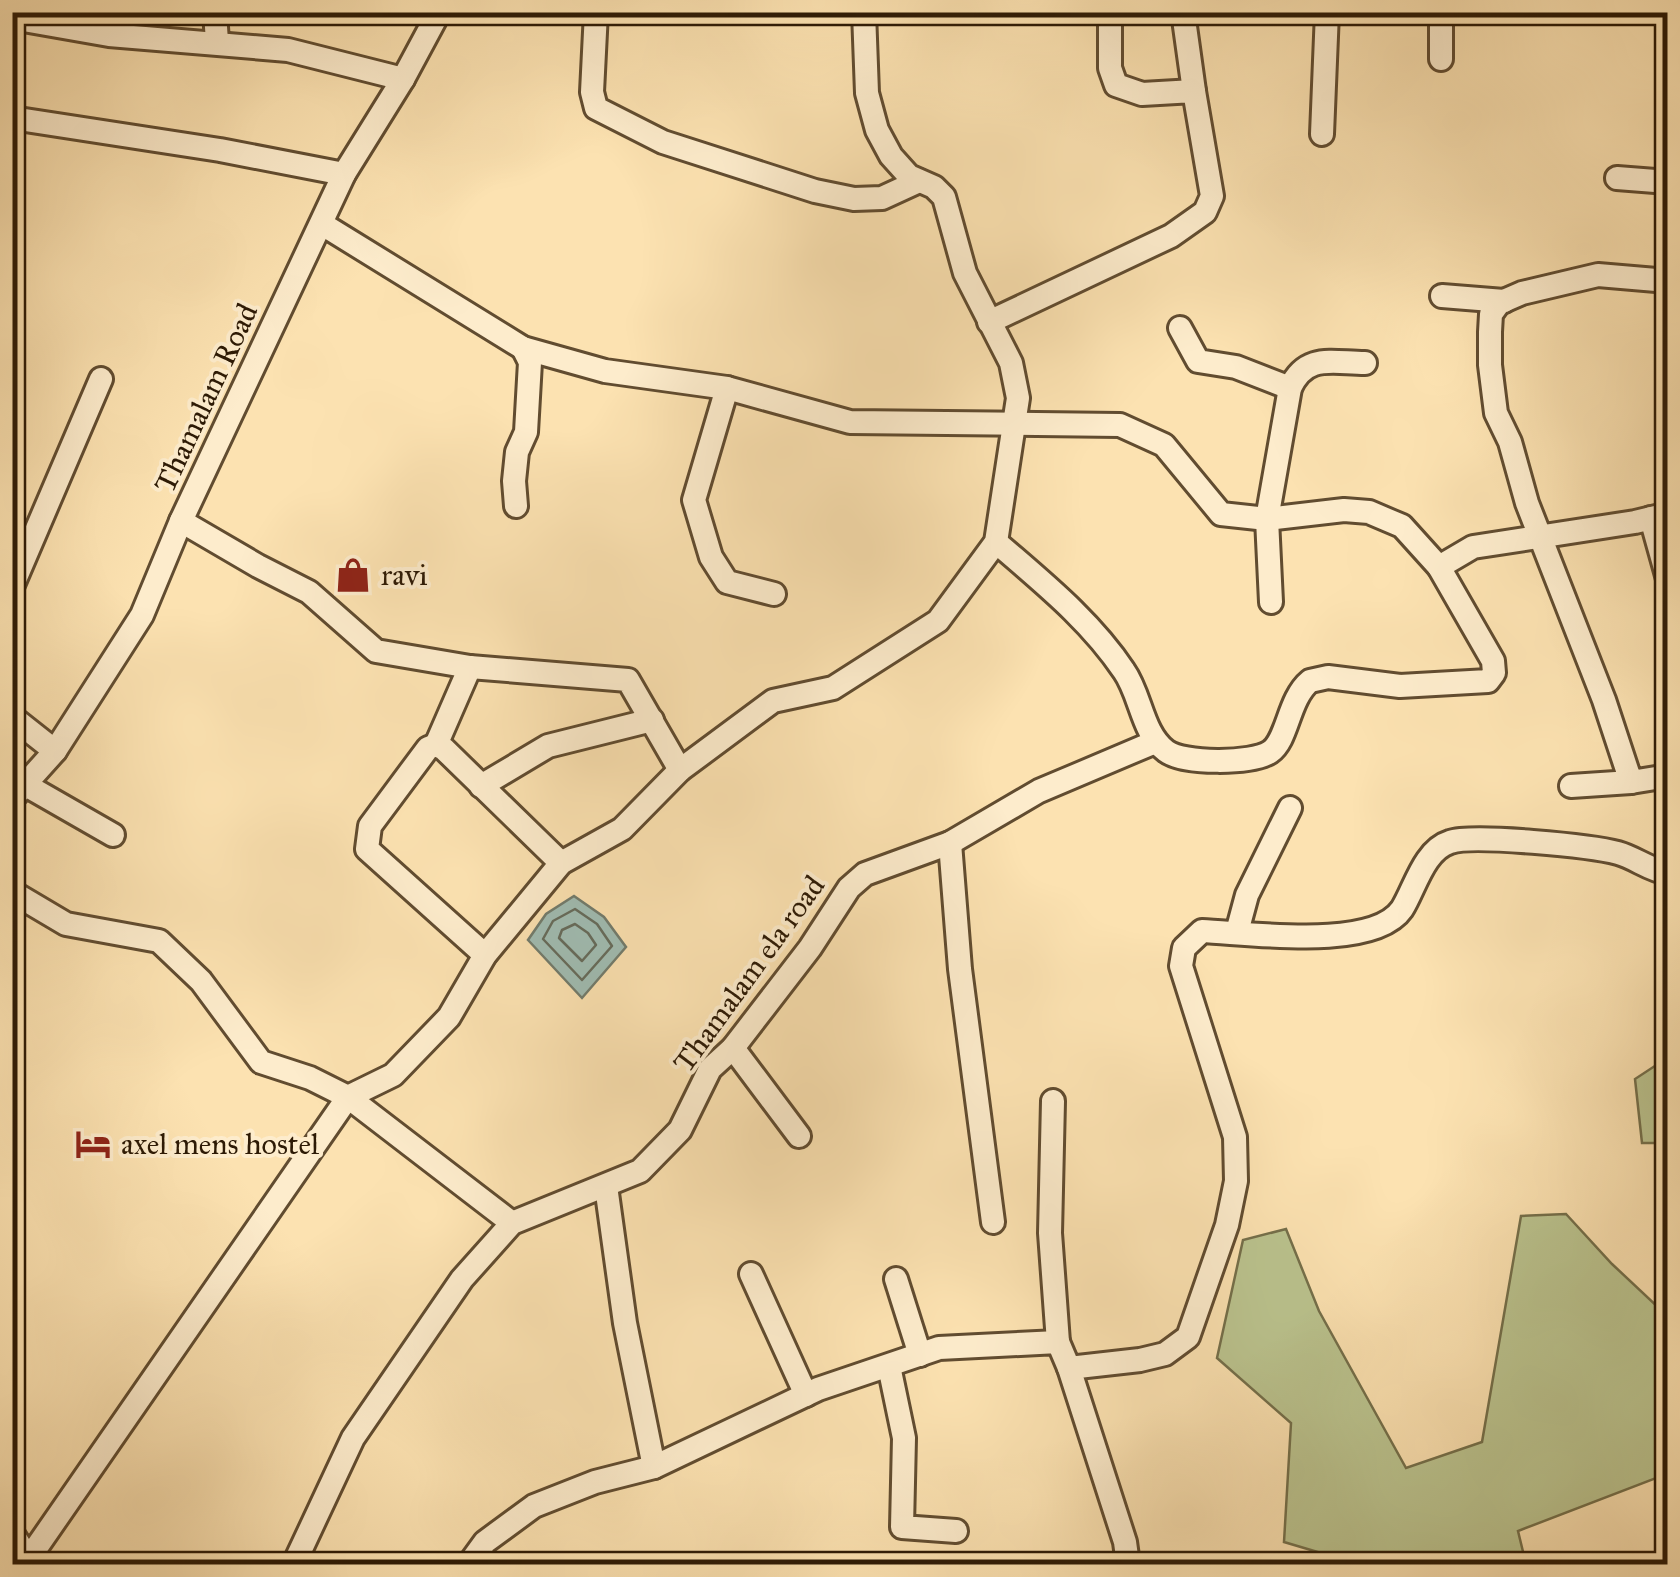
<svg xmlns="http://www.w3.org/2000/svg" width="1680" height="1577" font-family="'IM FELL Great Primer',serif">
<rect width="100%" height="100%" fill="#fce2b1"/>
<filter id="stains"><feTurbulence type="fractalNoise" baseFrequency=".002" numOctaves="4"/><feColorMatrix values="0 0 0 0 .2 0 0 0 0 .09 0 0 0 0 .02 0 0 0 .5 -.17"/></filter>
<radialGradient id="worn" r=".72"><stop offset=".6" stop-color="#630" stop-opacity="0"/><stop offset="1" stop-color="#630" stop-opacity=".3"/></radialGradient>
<g fill="#bbc48f" stroke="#746f4a" stroke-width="2.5">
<path d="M1667 1058V1143H1642L1635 1079Z"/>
<path d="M1566 1214 1612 1264 1660 1309 1659 1477 1518 1531 1526 1564H1358L1284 1542 1291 1423 1217 1358 1243 1240 1286 1229 1319 1311 1406 1468 1482 1442 1521 1216Z"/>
</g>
<path fill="#a0bdb3" stroke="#727c6d" stroke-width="2.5" d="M574 896 604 917 626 947 582 998 528 940 546 914Z"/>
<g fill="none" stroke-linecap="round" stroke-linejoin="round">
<g stroke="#666c5c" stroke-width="2.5">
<path d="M575 909 597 924 612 946 582 980 543 939 553 921Z"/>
<path d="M575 924 588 933 596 945 582 961 559 938 562 930Z"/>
</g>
<defs>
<g id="minor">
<path d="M215 12 217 42"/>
<path d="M596 12 592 92 596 108 663 142 815 191 854 199 882 198 919 181"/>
<path d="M1183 12 1194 91"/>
<path d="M1441 12V59"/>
<path d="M12 18 109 35 288 50 403 79"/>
<path d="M12 118 220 150 344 174"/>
<path d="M1322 134 1327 12"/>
<path d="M1617 178 1668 182"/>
<path d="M322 224 523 348 605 371 727 388 850 422 1120 425 1164 445 1221 514 1267 519 1344 510 1369 512 1402 526 1439 567"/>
<path d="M1668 281 1598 275 1522 293 1499 303 1491 314 1490 332V365L1496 413 1510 442 1527 503 1604 700 1631 782 1668 776"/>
<path d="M1442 296 1504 301"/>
<path d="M989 322 1171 236 1205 212 1212 196 1194 91 1142 94 1116 85 1110 68V12"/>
<path d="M1180 328 1198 361 1236 367 1290 388"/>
<path d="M727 388 694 500 711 557 727 582 774 594"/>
<path d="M516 506 514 481 517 452 526 432 530 362 523 348"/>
<path d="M1651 518 1668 579"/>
<path d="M181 521 258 566 309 592 376 651 470 667 628 680 680 770"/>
<path d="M996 542C1042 582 1090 620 1124 671 1141 695 1142 733 1166 751 1183 764 1252 764 1270 752 1288 740 1288 699 1310 681L1328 677 1400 686 1488 681 1494 673 1493 661 1439 567 1473 547 1635 522 1668 514"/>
<path d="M12 587 101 379"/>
<path d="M1271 602 1267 519 1290 388C1306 353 1332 363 1365 363"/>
<path d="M12 717 55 751"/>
<path d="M436 745 470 667"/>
<path d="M24 784 113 835"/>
<path d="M481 786 548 746 652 720"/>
<path d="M1571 786 1631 782"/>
<path d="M12 799 55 751 142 615 181 521 344 174 403 79 439 12"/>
<path d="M950 843 960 969 993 1222"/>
<path d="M12 892 66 924 159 941 201 981 261 1062 310 1078 348 1097 512 1223"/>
<path d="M1237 932 1247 895 1290 808"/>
<path d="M485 955 367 849 370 826 428 748 436 745 444 749 561 863"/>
<path d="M733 1048 799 1136"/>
<path d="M1053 1101 1050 1233 1058 1342"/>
<path d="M606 1186 625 1323 654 1467"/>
<path d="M751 1274 806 1395"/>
<path d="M896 1279 920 1355"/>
<path d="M889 1366 904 1438 902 1527 956 1531"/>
<path d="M1069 1368 1125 1542 1128 1564"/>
<path d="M12 1533 28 1558"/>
<path d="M25 1564 348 1097 393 1075 449 1017 485 955 561 863 622 829 680 770 773 701 833 688 938 621 996 542 1018 398 1011 363 965 273 944 197 934 187 909 176 891 156 877 130 867 93 864 12"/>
<path d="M294 1564 353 1438 462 1279 512 1223 640 1171 680 1130 710 1069 733 1048 810 948 849 888 865 874 950 843 1039 791 1155 742"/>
<path d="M469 1564 485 1542 534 1506 595 1482 654 1467 818 1389 939 1348 1058 1342 1069 1368 1140 1360 1165 1354 1188 1337 1227 1225 1236 1181 1235 1137 1181 966 1184 948 1202 931C1250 933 1373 951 1402 909 1415 888 1424 850 1450 842 1473 834 1592 846 1618 853 1636 858 1649 870 1668 873"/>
</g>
</defs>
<use href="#minor" stroke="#614c30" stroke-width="28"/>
<use href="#minor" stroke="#fdeccc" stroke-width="22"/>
</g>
<defs>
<symbol id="shop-bare" viewBox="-9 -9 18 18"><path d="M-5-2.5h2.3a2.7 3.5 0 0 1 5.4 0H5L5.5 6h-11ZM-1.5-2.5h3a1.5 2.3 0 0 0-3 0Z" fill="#8f2418" stroke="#fdeccc" stroke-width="2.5" paint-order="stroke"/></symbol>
<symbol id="hotel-bare" viewBox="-9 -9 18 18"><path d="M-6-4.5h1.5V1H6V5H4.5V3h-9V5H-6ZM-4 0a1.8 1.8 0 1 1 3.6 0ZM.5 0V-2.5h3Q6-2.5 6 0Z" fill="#8f2418" stroke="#fdeccc" stroke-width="2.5" paint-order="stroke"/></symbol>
</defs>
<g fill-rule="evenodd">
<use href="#shop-bare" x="328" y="550" width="50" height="50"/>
<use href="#hotel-bare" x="68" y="1119" width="50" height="50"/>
</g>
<g text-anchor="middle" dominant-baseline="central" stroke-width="8" stroke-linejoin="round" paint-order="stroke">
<g font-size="30" fill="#2d1a05" stroke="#fdeccc">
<text transform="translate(206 398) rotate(-65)">Thamalam Road</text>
<text transform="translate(749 974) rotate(-54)">Thamalam ela road</text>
</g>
<g font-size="30" fill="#2d1a05" stroke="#fdeccc" text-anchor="start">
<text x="381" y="575">ravi</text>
<text x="121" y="1144">axel mens hostel</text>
</g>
</g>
<rect width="1680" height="1577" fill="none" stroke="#fce2b1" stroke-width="50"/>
<rect x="15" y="15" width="1650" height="1547" fill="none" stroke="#2d1a05" stroke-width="5"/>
<rect x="25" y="25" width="1630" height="1527" fill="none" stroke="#2d1a05" stroke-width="2.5"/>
<rect width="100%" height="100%" filter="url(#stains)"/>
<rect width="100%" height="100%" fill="url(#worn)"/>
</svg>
